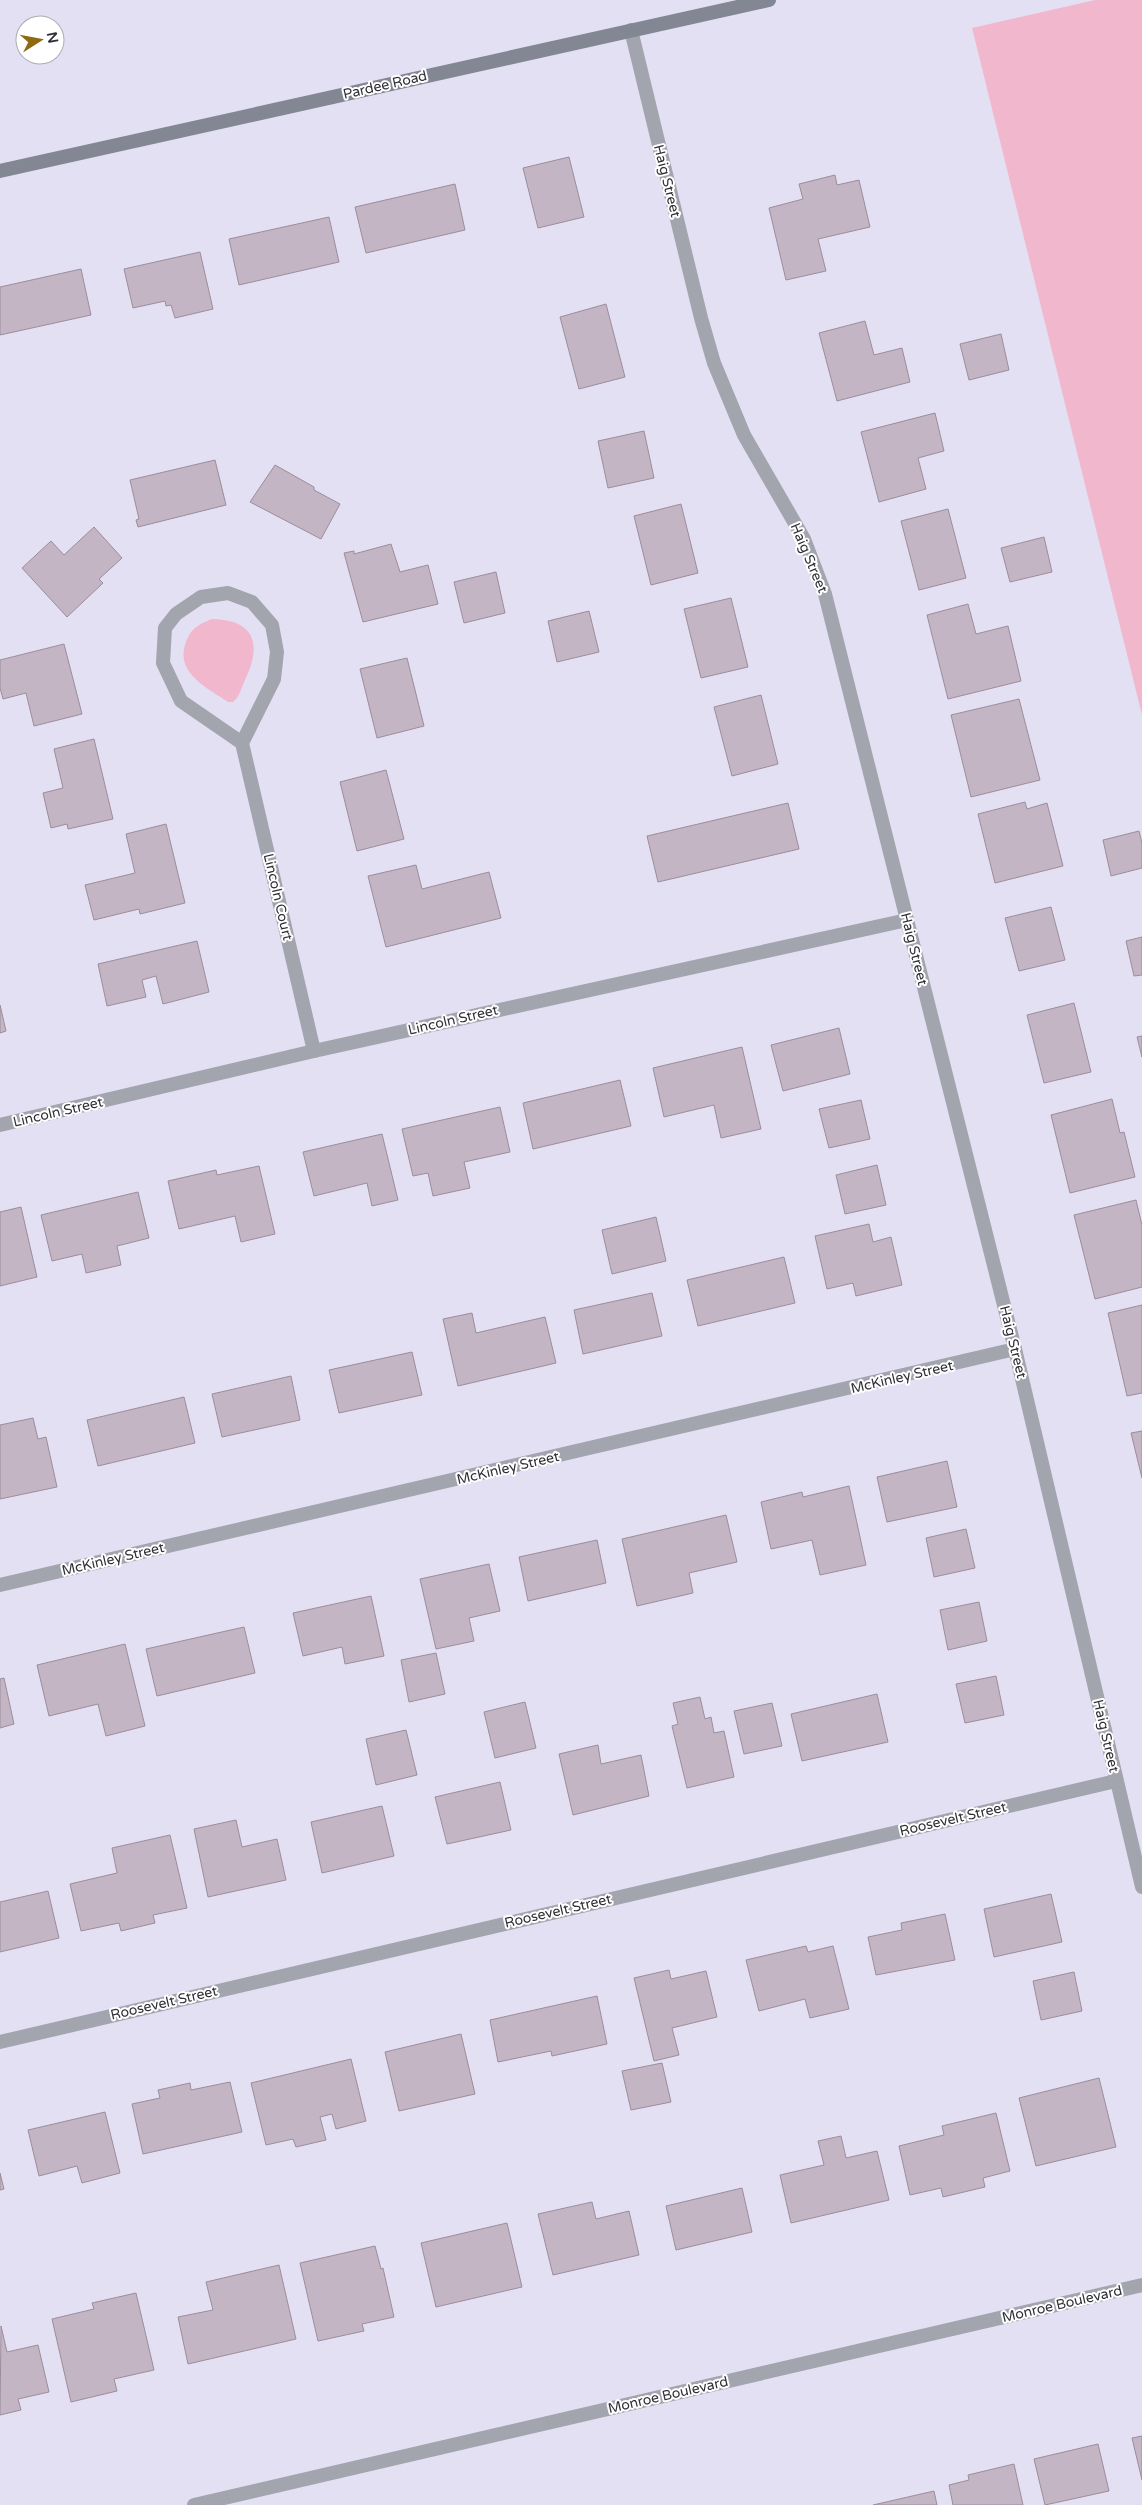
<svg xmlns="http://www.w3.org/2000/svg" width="1142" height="2505" font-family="'Varela Round',sans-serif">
<rect width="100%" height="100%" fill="#e4e0f4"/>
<g fill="#f1b7cc">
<path d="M1095 0H1142V715L972 28Z"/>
<path d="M212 619C257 620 262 646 244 682 241 690 239 697 233 702H228C209 689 176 674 185 645 190 629 197 625 212 619Z"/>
</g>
<g fill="#c4b5c4" stroke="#9b8d9b">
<path d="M569 157 584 217 538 228 523 168Z"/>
<path d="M835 175 837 185 859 180 870 227 818 239 826 271 786 280 769 208 803 199 799 184Z"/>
<path d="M455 184 465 230 366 253 355 207Z"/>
<path d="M329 217 339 262 239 285 229 239Z"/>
<path d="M200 252 213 309 175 318 171 305 166 306 165 301 133 308 124 269Z"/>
<path d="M81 269 91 315 0 335V287Z"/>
<path d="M606 304 625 377 579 389 560 317Z"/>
<path d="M865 321 874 355 902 348 910 382 837 401 819 333Z"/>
<path d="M1001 334 1009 370 969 380 960 344Z"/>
<path d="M935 413 944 451 918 458 926 489 879 502 861 432Z"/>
<path d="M644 431 654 478 608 488 598 441Z"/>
<path d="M215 460 226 505 138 527 136 520 139 519 130 480Z"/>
<path d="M275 465 314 487V490L340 504 321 539 250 502Z"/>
<path d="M681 504 698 573 651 585 634 516Z"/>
<path d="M948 509 966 578 919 590 901 521Z"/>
<path d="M94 527 122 558 99 579 103 583 67 617 22 568 51 541 64 555Z"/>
<path d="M1044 537 1052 572 1010 582 1001 548Z"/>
<path d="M391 544 400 572 428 565 438 604 363 622 344 553 354 551V554Z"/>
<path d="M496 572 505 613 464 623 454 582Z"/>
<path d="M731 598 748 667 701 678 684 609Z"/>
<path d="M968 604 976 634 1008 626 1021 681 948 699 927 615Z"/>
<path d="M589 611 599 652 557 662 548 621Z"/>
<path d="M64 644 82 714 34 726 26 693 3 699 0 688V660Z"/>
<path d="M407 658 424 726 377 738 360 669Z"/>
<path d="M761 695 778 764 732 776 714 707Z"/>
<path d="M1019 699 1040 780 971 797 951 715Z"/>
<path d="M94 739 113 819 68 829 67 824 51 828 43 793 63 788 54 749Z"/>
<path d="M386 770 404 839 357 851 340 782Z"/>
<path d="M1025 802 1027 809 1047 803 1063 866 995 883 978 814Z"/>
<path d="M788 803 799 849 658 882 647 836Z"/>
<path d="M166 824 185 903 140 914 139 909 94 920 85 885 135 873 126 834Z"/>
<path d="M1139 831 1142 843V868L1111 876 1103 840Z"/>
<path d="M416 865 422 889 489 872 501 918 386 947 368 876Z"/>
<path d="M1051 907 1065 960 1019 971 1005 918Z"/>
<path d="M1142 937V975L1134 976 1126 941Z"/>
<path d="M197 941 209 992 163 1004 156 976 142 980 146 997 107 1006 98 964Z"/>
<path d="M1074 1003 1091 1072 1044 1083 1027 1015Z"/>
<path d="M0 1005 6 1031 0 1033Z"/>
<path d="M839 1028 850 1074 783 1091 771 1045Z"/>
<path d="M1142 1036V1057L1137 1037Z"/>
<path d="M742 1047 761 1129 721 1138 714 1105 664 1117 653 1068Z"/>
<path d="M620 1080 631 1126 533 1149 523 1103Z"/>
<path d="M1112 1099 1120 1133 1124 1132 1135 1177 1070 1193 1051 1115Z"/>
<path d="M861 1100 870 1139 829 1148 819 1109Z"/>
<path d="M500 1107 510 1152 464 1162 470 1188 433 1196 428 1173 413 1176 402 1129Z"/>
<path d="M382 1134 398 1200 372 1206 367 1183 314 1196 303 1152Z"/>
<path d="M877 1165 886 1205 845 1214 836 1175Z"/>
<path d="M259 1166 275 1234 241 1242 235 1216 179 1229 168 1181 216 1170 217 1175Z"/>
<path d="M138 1192 149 1238 117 1246 121 1265 86 1273 82 1254 52 1261 41 1215Z"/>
<path d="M1136 1200 1142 1225V1287L1095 1299 1074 1215Z"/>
<path d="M21 1207 37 1277 0 1286V1212Z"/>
<path d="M656 1217 666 1261 612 1274 602 1230Z"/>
<path d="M869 1224 873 1242 891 1237 902 1285 856 1296 853 1283 827 1289 815 1236Z"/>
<path d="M784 1257 795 1303 698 1326 687 1280Z"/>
<path d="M652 1293 662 1336 583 1354 574 1310Z"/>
<path d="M1142 1305V1393L1127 1396 1108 1313Z"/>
<path d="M472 1313 476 1333 545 1317 556 1363 458 1386 443 1319Z"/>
<path d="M412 1352 422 1395 339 1413 329 1370Z"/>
<path d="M291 1376 300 1420 222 1437 212 1394Z"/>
<path d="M184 1397 195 1443 98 1466 87 1420Z"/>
<path d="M33 1418 38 1439 46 1437 57 1487 0 1499V1425Z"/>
<path d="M1142 1431V1478L1131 1433Z"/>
<path d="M947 1461 957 1507 887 1522 877 1477Z"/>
<path d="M849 1486 866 1565 820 1575 812 1540 771 1549 761 1502 802 1492 803 1497Z"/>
<path d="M726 1515 737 1562 689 1573 693 1593 637 1606 622 1539Z"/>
<path d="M966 1529 975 1568 934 1577 926 1538Z"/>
<path d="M597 1540 606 1583 528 1601 519 1557Z"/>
<path d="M489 1564 500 1611 469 1618 474 1641 436 1649 420 1579Z"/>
<path d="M371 1596 384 1656 345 1664 342 1647 303 1656 293 1613Z"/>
<path d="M979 1602 987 1641 948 1650 940 1610Z"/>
<path d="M244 1627 255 1673 157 1696 146 1649Z"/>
<path d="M125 1644 145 1726 106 1736 98 1704 49 1716 37 1665Z"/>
<path d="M436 1653 445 1694 409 1702 401 1660Z"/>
<path d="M996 1676 1004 1715 965 1723 956 1684Z"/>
<path d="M4 1678 14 1724 0 1728V1679Z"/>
<path d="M877 1694 888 1742 802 1761 791 1714Z"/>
<path d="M700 1697 705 1719 711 1717 714 1733 724 1731 734 1777 687 1788 672 1726 678 1724 673 1703Z"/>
<path d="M525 1702 536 1748 495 1758 484 1712Z"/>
<path d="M772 1703 782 1746 744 1754 734 1711Z"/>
<path d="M406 1730 417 1775 376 1785 366 1739Z"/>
<path d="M598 1745 601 1764 641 1755 649 1796 573 1815 559 1754Z"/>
<path d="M500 1782 511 1830 447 1844 435 1797Z"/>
<path d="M382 1806 394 1856 322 1873 311 1822Z"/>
<path d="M236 1820 242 1847 277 1839 286 1880 208 1897 194 1829Z"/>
<path d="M170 1835 187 1908 153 1915 155 1923 121 1931 119 1923 81 1931 70 1884 117 1873 112 1848Z"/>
<path d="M48 1891 59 1938 0 1952V1902Z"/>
<path d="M1051 1894 1062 1942 994 1957 984 1909Z"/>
<path d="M945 1914 955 1960 876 1975 868 1937 902 1930 901 1923Z"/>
<path d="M806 1946 808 1952 833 1946 849 2009 810 2018 805 1999 759 2011 746 1960Z"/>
<path d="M669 1970 671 1979 706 1971 717 2017 672 2028 679 2055 654 2061 634 1978Z"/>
<path d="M1074 1972 1082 2011 1041 2020 1033 1981Z"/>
<path d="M597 1996 607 2044 552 2056 551 2051 498 2062 490 2020Z"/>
<path d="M461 2034 475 2094 399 2111 385 2052Z"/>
<path d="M351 2059 366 2121 336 2129 332 2114 320 2117 326 2140 296 2147 293 2139 266 2145 251 2083Z"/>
<path d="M662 2063 671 2102 631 2110 622 2071Z"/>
<path d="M1099 2078 1116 2147 1036 2166 1019 2098Z"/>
<path d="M230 2082 242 2132 143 2154 132 2104 160 2098 158 2090 190 2083 191 2090Z"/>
<path d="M105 2112 120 2173 82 2183 77 2166 39 2176 28 2130Z"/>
<path d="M996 2113 1010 2171 983 2178 985 2187 943 2197 941 2188 910 2195 899 2146 944 2135 942 2126Z"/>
<path d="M841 2136 846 2158 877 2151 889 2200 791 2223 780 2175 824 2165 818 2141Z"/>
<path d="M0 2173 4 2189 0 2190Z"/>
<path d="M742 2188 752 2232 676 2250 666 2206Z"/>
<path d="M592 2202 596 2219 629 2211 639 2255 553 2275 538 2214Z"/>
<path d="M507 2223 522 2287 436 2307 421 2243Z"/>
<path d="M375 2246 381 2269 383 2268 394 2317 362 2324 364 2331 318 2341 300 2263Z"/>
<path d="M279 2265 296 2339 188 2364 178 2317 213 2310 206 2282Z"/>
<path d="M136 2293 154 2370 114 2379 117 2391 71 2402 52 2319 94 2309 92 2303Z"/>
<path d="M1 2326 7 2352 38 2345 49 2392 18 2399 21 2410 0 2415Z"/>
<path d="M1142 2436V2480L1132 2438Z"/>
<path d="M1098 2444 1109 2491 1045 2505 1034 2459Z"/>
<path d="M1014 2464 1023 2505H953L949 2485 969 2480 968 2475Z"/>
<path d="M934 2491 937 2505H873Z"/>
</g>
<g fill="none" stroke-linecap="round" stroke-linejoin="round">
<g stroke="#a2a5ad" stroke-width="14">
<path d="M631 30 701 318 714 363 744 435 804 539 825 594 1015 1349 1142 1887"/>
<path d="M242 743 181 701 163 663 165 628 176 614 201 597 228 593 252 602 272 625 277 652 274 679 242 743 314 1051"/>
<path d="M0 1125 314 1051 907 920"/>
<path d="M0 1585 1015 1349"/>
<path d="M0 2042 1116 1781"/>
</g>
<path stroke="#a2a5ad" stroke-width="14" d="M194 2505 1142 2285"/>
<path stroke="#828793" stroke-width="14" d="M0 171 769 0"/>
</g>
<g text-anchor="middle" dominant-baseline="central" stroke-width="4" stroke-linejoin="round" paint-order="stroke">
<g font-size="14" fill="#302e36" stroke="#fff">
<text transform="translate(385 85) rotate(-13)">Pardee Road</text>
<text transform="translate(667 181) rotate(76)">Haig Street</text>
<text transform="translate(809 558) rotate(67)">Haig Street</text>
<text transform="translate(278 897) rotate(77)">Lincoln Court</text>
<text transform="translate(914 949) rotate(76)">Haig Street</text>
<text transform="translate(453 1020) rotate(-13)">Lincoln Street</text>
<text transform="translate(58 1112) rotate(-13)">Lincoln Street</text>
<text transform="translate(1013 1342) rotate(76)">Haig Street</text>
<text transform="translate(902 1377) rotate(-13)">McKinley Street</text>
<text transform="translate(508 1468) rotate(-13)">McKinley Street</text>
<text transform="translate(113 1559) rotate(-13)">McKinley Street</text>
<text transform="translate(1106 1736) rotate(77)">Haig Street</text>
<text transform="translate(953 1819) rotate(-13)">Roosevelt Street</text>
<text transform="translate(558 1911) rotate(-13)">Roosevelt Street</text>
<text transform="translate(164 2003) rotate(-13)">Roosevelt Street</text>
<text transform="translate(1062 2304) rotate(-13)">Monroe Boulevard</text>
<text transform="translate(668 2395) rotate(-13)">Monroe Boulevard</text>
</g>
</g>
<g transform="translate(40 40) rotate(79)"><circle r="24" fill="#ffffff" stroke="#acabaf"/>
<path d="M0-4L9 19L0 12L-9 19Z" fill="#8f6b10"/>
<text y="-8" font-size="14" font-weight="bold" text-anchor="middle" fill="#302e36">N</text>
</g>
</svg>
